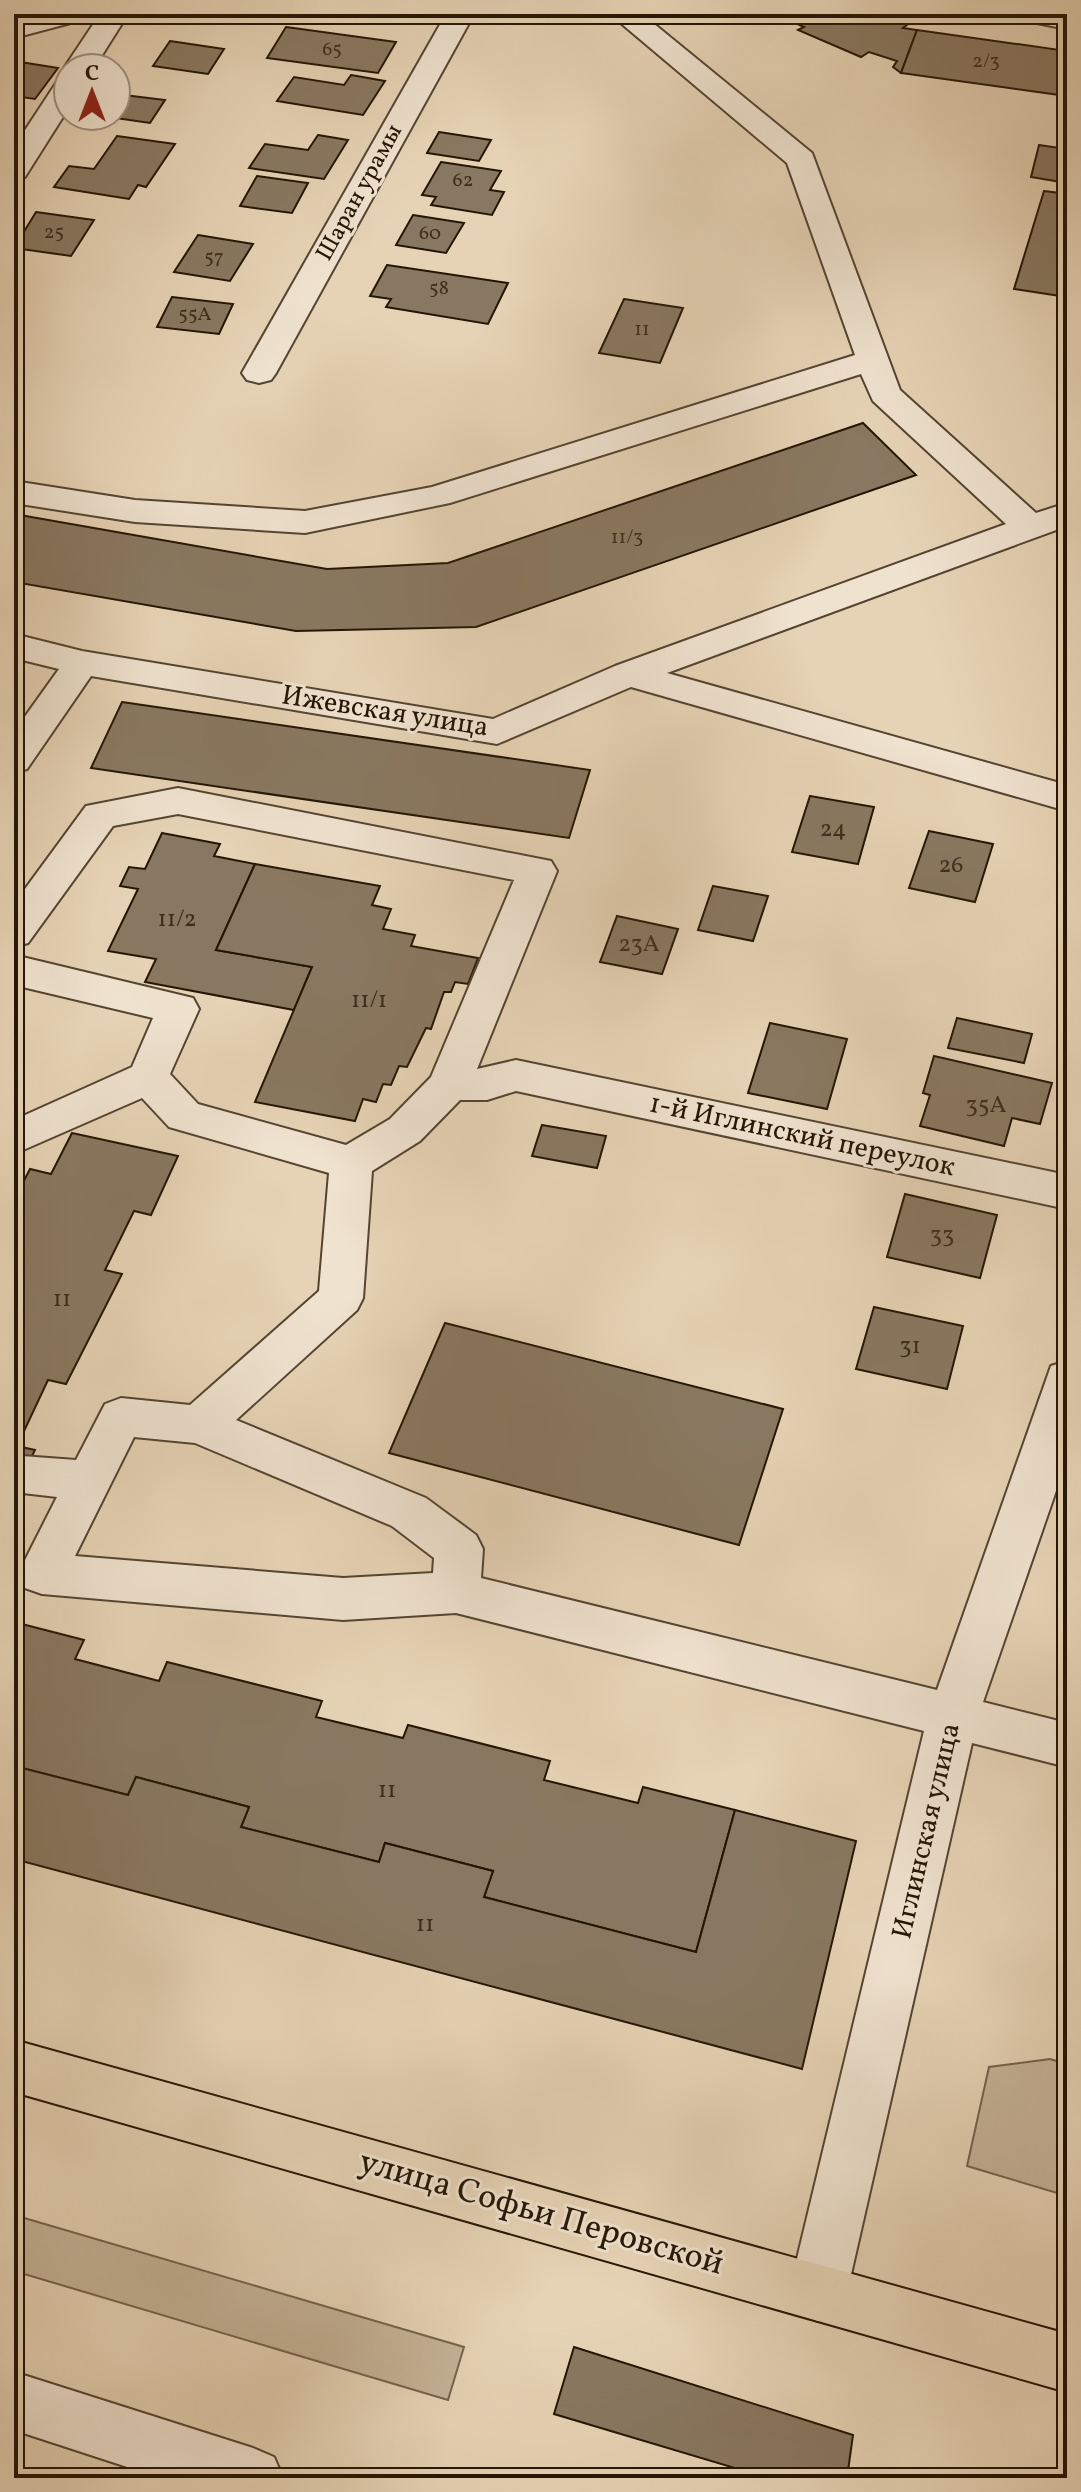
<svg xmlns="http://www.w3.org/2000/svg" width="1081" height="2492" font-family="Vollkorn,serif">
<rect width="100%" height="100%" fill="#e6d3b5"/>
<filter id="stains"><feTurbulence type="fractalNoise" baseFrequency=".0025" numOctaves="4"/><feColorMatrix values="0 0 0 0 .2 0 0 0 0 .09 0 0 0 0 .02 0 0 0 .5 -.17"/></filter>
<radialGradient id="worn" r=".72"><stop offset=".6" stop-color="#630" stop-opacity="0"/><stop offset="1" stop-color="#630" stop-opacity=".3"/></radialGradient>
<g fill="#c5b397" stroke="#74644e" stroke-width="2">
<path d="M1050 2059 1067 2064V2196L967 2166 989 2067Z"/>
<path d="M14 2215 464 2347 448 2400 14 2271Z"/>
</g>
<g fill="#897861" stroke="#241605" stroke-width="2">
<path d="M776 14H881L908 24 903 28 917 30 901 73 893 67 897 61 869 52 861 57 798 30 804 27Z"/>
<path d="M286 27 396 42 378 73 267 58Z"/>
<path d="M917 30 1067 51V96L901 73Z"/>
<path d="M170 41 224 49 208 74 153 66Z"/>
<path d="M14 61 58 68 35 99 14 96Z"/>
<path d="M351 75 385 81 363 115 277 101 294 77 344 85Z"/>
<path d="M116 94 165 100 150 123 102 116H116Z"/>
<path d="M439 132 491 140 479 161 427 153Z"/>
<path d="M318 135 348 140 324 179 249 168 265 144 308 150Z"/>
<path d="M117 136 175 144 146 187 138 185 129 199 54 187 69 166 94 169Z"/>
<path d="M1039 145 1067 149V183L1031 177Z"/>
<path d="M441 162 501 171 490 190 504 192 492 215 431 205 436 197 422 195Z"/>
<path d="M257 176 308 183 292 213 240 206Z"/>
<path d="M1044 191 1067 194V297L1014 289Z"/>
<path d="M36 212 94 220 71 256 14 248Z"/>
<path d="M413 215 464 223 446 253 396 245Z"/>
<path d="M198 235 253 244 230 281 174 272Z"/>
<path d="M387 265 508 283 488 324 386 307 391 299 370 296Z"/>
<path d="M172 297 233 304 219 334 157 327Z"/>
<path d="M624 299 683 308 660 363 599 353Z"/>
<path d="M863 423 916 475 476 627 296 631 14 582V514L327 569 448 563Z"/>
<path d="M122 702 590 770 569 838 91 768Z"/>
<path d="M810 796 874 807 858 864 792 852Z"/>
<path d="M929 831 993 844 975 902 909 888Z"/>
<path d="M162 833 220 844 214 856 255 864 216 950 312 967 294 1010 145 982 156 959 108 951 138 889 120 886 129 867 145 869Z"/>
<path d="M255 864 380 886 372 905 391 909 383 929 415 935 411 946 478 958 468 984 455 982 451 992H444L431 1029 426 1028 407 1067 399 1066 391 1085 383 1084 376 1102 363 1099 355 1121 255 1102 312 967 216 950Z"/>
<path d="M713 886 768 896 753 941 698 930Z"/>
<path d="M617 916 678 929 662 974 600 962Z"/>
<path d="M957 1018 1032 1034 1024 1063 948 1048Z"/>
<path d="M770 1023 847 1039 827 1109 748 1093Z"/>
<path d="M934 1056 1052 1083 1040 1124 1012 1118 1004 1146 920 1126 930 1095 923 1093Z"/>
<path d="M542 1125 606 1136 597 1168 532 1156Z"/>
<path d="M72 1133 178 1156 151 1215 134 1211 105 1270 122 1274 66 1384 48 1380 17 1446 35 1450 14 1493V1200L30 1169 51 1174Z"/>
<path d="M905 1194 997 1215 980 1278 887 1257Z"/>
<path d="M874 1307 963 1326 947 1389 856 1369Z"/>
<path d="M445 1323 783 1409 739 1545 389 1453Z"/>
<path d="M14 1622 84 1640 75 1659 159 1681 167 1662 322 1701 316 1717 403 1738 408 1725 550 1761 544 1780 638 1803 643 1787 735 1810 696 1952 484 1897 493 1871 385 1843 379 1862 241 1827 249 1807 136 1777 128 1795 14 1766Z"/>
<path d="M14 1766 128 1795 136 1777 249 1807 241 1827 379 1862 385 1843 493 1871 484 1897 696 1952 735 1810 856 1841 802 2069 14 1859Z"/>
<path d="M574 2347 853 2435 847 2478H768L554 2414Z"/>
</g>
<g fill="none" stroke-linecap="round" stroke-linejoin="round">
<defs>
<g id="minor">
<path d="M38 14H86L82 20 14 38V20Z"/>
<path d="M100 14H128L94 68H68V73L64 68Z"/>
<path d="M446 14H474L276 373 271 380 259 383 247 380 242 373Z"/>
<path d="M610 14H642L812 153 900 390 1036 513 1067 503V526L667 673 1067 785V811L631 687 497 744 91 676 27 769 14 773V732L59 669 14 658V634L82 651 493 719 615 666 1006 524 873 401 861 374 450 503 305 533 135 522 14 503V481L135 500 305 511 432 487 855 355 787 163Z"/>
<path d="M1018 14H1067V29L1022 20Z"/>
<path d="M68 77V109L25 177 14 180V147L58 80Z"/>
<path d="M178 788 551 861 557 871 477 1069 516 1060 1067 1175V1209L516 1091 487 1100H460L420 1141 372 1171 363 1298 357 1310 236 1420 426 1498 476 1535 483 1549 481 1578 937 1690 1051 1366 1067 1361V1459L983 1702 1067 1723V1767L972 1743 847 2292 838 2312 818 2321 798 2312 789 2292 924 1731 456 1613 343 1620 42 1594 25 1588 18 1574 57 1497 14 1492V1458L22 1456 76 1460 105 1404 121 1398 190 1405 319 1291 329 1173 169 1127 142 1098 14 1154V1120L132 1067 153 1018 14 985V955L193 998 199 1009 170 1074 198 1104 346 1145 390 1119 431 1077 514 880 178 814 113 826 28 943 14 947V904L86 806ZM134 1437 195 1443 392 1526 434 1558 433 1573 343 1578 75 1556Z"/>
<path d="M14 2372 253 2448 274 2457 283 2478H161L14 2430Z"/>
</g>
<path id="major" d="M14 2040 1067 2334V2392L14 2092Z"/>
</defs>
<use href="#minor" stroke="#544531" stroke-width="4"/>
<use href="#major" stroke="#241605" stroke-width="4"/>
<use href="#minor" fill="#efe2cf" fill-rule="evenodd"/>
<use href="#major" fill="#e6d3b5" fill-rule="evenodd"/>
</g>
<g text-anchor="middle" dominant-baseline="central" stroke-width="6" stroke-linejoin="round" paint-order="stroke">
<g font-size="20" fill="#3d2e1c">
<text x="332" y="50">65</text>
<text x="986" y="62">2/3</text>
<text x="463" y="181">62</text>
<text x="54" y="233">25</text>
<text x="430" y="234">60</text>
<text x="214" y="258">57</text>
<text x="439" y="289">58</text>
<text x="195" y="315">55А</text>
<text x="642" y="330">11</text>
<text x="627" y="538">11/3</text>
</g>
<g font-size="24" fill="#241605" stroke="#efe2cf">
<text transform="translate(360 193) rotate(-61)">Шаран урамы</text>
</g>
<g font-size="24" fill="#3d2e1c">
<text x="833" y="830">24</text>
<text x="951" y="866">26</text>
<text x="177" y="920">11/2</text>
<text x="639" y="945">23А</text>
<text x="369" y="1001">11/1</text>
<text x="986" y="1106">35А</text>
<text x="942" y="1236">33</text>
<text x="62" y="1300">11</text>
<text x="910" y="1347">31</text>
<text x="387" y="1791">11</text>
<text x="425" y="1925">11</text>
</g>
<g font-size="28" fill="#241605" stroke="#efe2cf">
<text transform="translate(385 712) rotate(9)">Ижевская улица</text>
<text transform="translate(802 1136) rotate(12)">1-й Иглинский переулок</text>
<text transform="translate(927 1831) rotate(-77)">Иглинская улица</text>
</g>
<g font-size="34" fill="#241605" stroke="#efe2cf">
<text transform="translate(541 2214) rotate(16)">улица Софьи Перовской</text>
</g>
</g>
<rect width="1081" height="2492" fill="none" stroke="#e6d3b5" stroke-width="48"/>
<rect x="16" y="16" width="1049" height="2460" fill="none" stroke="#241605" stroke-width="4"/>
<rect x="24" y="24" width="1033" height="2444" fill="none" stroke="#241605" stroke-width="2"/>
<g transform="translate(92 92)"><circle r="38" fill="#efe2cf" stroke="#9e907e" stroke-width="2"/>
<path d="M0-6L14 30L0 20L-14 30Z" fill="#8f2418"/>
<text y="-12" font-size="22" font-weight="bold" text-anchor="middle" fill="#241605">С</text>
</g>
<rect width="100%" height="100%" filter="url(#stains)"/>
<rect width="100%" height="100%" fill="url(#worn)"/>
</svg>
